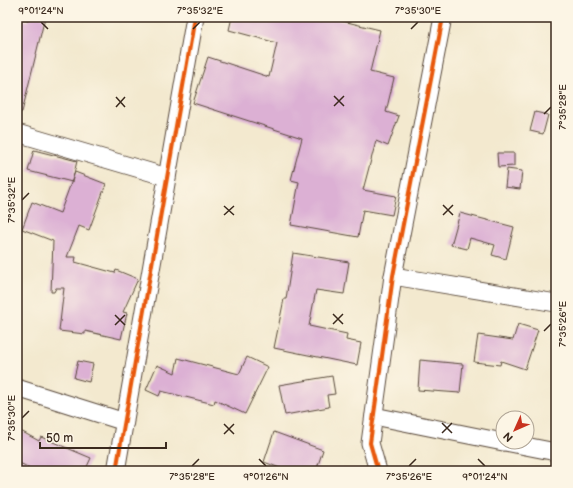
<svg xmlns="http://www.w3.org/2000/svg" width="573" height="488" font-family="'Balsamiq Sans',sans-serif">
<rect width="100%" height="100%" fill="#fcf5e5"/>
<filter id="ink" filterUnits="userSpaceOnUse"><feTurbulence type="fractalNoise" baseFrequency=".025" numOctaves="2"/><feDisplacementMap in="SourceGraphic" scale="8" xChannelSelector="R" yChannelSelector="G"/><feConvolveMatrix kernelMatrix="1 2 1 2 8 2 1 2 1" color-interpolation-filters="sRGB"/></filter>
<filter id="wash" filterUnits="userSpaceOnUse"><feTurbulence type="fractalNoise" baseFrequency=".012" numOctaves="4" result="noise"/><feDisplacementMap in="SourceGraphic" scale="16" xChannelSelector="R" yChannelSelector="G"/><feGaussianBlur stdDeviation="0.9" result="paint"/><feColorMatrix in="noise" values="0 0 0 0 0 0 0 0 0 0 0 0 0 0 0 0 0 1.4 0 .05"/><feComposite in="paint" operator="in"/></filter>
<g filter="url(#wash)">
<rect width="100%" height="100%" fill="#f3e9cf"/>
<g id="blocks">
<g fill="#dcb0d4">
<path d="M29 17H45L22 112H17V18L28 21Z"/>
<path d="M232 17H305L322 21 323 17H326L380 30 370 72 394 78 386 112 399 116 388 146 376 141 363 190 396 196 392 215 363 210 358 237 291 225 299 182 291 180 302 138 193 103 208 57 269 77 277 43 229 30Z"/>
<path d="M535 112 548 115 543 134 530 131Z"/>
<path d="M34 150 77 161 72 182 28 171Z"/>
<path d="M497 153H514V166L498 167Z"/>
<path d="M507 169 522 171 520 189 505 187Z"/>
<path d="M75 172 106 184 89 230 79 226 67 257H76L75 262 115 273 116 270 138 279 123 312 127 313 121 339 85 331V334L59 331 64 288H56L54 292H51L53 241 22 229 32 202 60 213Z"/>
<path d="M460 213 514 227 506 259 492 255 495 245 470 238 467 249 451 245Z"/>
<path d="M293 253 349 262 344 294 316 290 309 326 347 334 346 340 361 343 357 365 274 348 284 299H286Z"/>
<path d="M518 324 538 330 525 369 501 361 500 365 474 362 478 335 513 340Z"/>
<path d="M247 357 268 367 245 414 215 400 214 404 161 391 159 396 146 390 157 365 175 373 178 358 239 374Z"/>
<path d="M420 360 463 364 460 393 418 390Z"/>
<path d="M78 361 93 364 89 382 74 378Z"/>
<path d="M332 376 335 394 327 395 329 407 285 415 279 385Z"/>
<path d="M17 429 39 441 41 437 91 458 85 471H37L17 462Z"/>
<path d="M274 432 323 450 316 471H288L264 462Z"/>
</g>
</g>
</g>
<g filter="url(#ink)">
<use href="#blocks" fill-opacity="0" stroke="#574739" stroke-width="1"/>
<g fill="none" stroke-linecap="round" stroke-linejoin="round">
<defs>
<g id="minor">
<path d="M17 133 167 177"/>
<path d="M393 276 556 303"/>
<path d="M17 388 125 422"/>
<path d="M374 416 503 442"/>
<path d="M505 442 556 452"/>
<path d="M116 471 195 17"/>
<path d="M378 471 370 443 393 276 443 17"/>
</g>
</defs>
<use href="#minor" stroke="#574739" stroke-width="19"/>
<use href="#minor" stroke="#fff" stroke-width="17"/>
<defs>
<g id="cycleway">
<path d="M116 471 195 17"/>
<path d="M378 471 370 443 393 276 443 17"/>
</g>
</defs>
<use href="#cycleway" stroke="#fcf5e5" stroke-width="6"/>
<use href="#cycleway" stroke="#e8590c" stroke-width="4"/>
</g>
</g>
<path fill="none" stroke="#3b2a1e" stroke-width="1.5" d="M41 22 48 29M193 29 200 22M411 29 418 22M334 96 344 106M116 97 125 107M334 106 344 96M116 107 125 97M544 114 551 107M22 200 29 193M443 205 453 215M224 206 234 215M224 215 234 206M443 215 453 205M333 314 343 324M115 315 125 325M333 324 343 314M115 325 125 315M544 331 551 324M22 418 29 411M442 423 452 433M224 424 234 434M442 433 452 423M224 434 234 424M259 459 266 466M478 459 485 466M192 466 199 459M409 466 416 459"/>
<rect width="573" height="488" fill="none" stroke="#fcf5e5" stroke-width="44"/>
<g transform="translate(515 430) rotate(225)"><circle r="19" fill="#fcf5e5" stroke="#afa495"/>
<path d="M0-3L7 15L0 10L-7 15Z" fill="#c8321e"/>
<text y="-6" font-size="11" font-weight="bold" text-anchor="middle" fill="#3b2a1e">N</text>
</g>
<path d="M40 442v6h126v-6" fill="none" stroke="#3b2a1e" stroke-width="2"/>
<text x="46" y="442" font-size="12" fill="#3b2a1e" stroke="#fcf5e5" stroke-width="3" paint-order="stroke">50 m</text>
<rect x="22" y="22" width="529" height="444" fill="none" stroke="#3b2a1e" stroke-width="1.5"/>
<g font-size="10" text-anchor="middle" fill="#3b2a1e">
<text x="41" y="14">9°01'24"N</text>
<text x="200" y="14">7°35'32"E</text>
<text x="418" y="14">7°35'30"E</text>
<text transform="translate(562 107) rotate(-90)" y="4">7°35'28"E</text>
<text transform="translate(11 200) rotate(-90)" y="4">7°35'32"E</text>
<text transform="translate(562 324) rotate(-90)" y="4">7°35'26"E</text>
<text transform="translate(11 418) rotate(-90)" y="4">7°35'30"E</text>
<text x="192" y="480">7°35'28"E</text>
<text x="266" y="480">9°01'26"N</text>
<text x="409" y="480">7°35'26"E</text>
<text x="485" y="480">9°01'24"N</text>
</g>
</svg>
